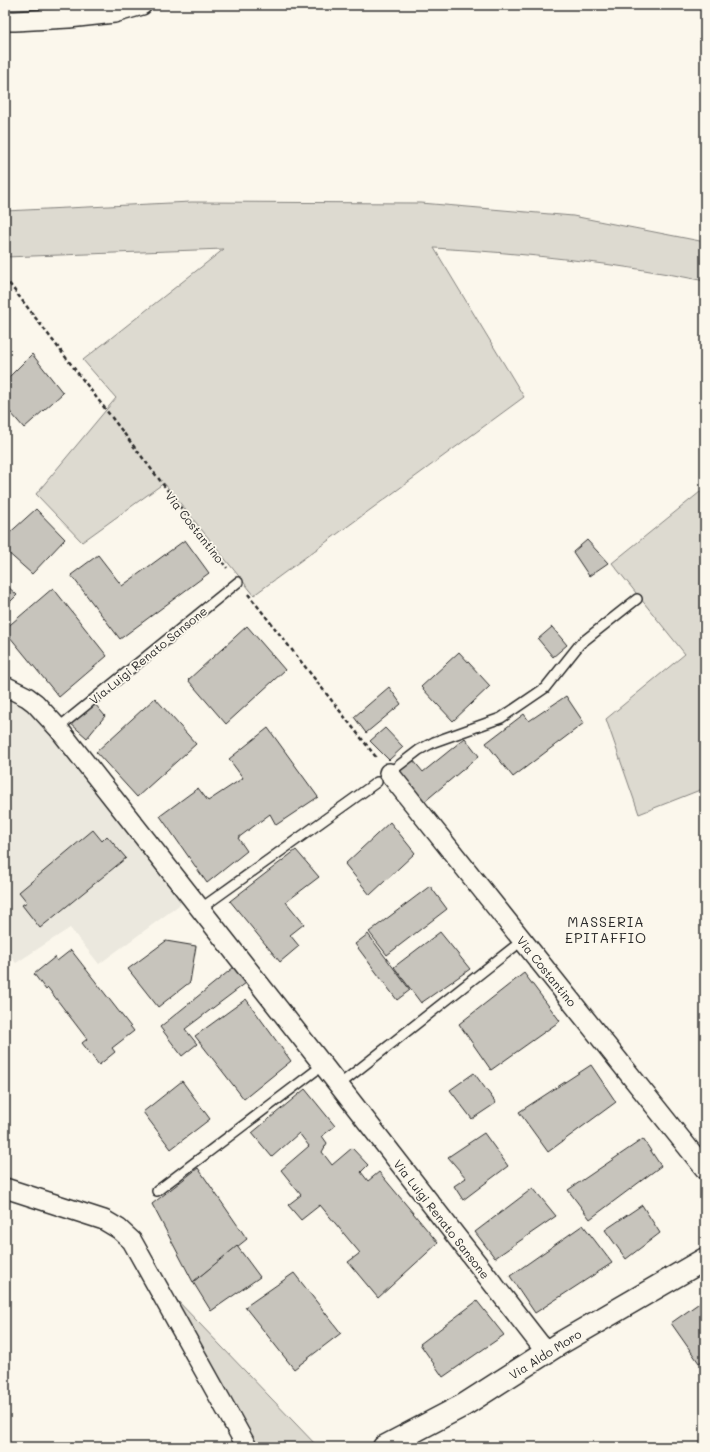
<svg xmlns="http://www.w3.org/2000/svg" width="710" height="1452" font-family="Mali,sans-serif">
<rect width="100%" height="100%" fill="#fbf7ec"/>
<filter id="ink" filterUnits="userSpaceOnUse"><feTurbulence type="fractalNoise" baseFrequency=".025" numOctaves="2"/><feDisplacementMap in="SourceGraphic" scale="8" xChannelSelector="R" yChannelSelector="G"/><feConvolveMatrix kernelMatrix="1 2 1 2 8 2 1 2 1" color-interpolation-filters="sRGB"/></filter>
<g filter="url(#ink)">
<path fill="#ebe8de" d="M5 694 24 700 182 903 99 964 70 928 16 963 5 949Z"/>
<g fill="#dddad0" stroke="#84827e">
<path d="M191 202 421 203 573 216 705 242V281C616 263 525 253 434 248L524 397 254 595 164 483 82 542 36 494 116 398 83 360 224 249 5 257V211Z"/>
<path d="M705 488V788L639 814 606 719 685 654 612 563Z"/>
<path d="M174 1297 318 1447H249Z"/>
</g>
<g fill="#c7c4bc" stroke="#2b2b2b">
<path d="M32 354 63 393 24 428 5 406V381Z"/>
<path d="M36 509 65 539 32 574 5 550V537Z"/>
<path d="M185 540 209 573 120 639 71 575 98 555 122 586Z"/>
<path d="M587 540 608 563 589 576 573 552Z"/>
<path d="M5 584 17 595 5 607Z"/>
<path d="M53 588 107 656 59 697 5 631V629Z"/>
<path d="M247 626 285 670 226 724 188 680Z"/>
<path d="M552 627 567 645 553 657 538 639Z"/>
<path d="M459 652 490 686 453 721 421 687Z"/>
<path d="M389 687 401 704 366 733 354 717Z"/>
<path d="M566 696 584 723 513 777 486 743 524 714 529 721Z"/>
<path d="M155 698 196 744 137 797 96 752Z"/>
<path d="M95 704 105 716 87 738 70 723Z"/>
<path d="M268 728 318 797 276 825 270 814 238 838 247 851 207 883 160 816 198 788 208 801 243 778 229 759Z"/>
<path d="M385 728 403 747 389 760 370 741Z"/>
<path d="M465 738 479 756 424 802 400 771 413 760 423 772Z"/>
<path d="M390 822 415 853 370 895 345 864Z"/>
<path d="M93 830 102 841 107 836 126 858 40 928 22 905 27 902 19 892Z"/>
<path d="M296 850 319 877 286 902 304 924 290 935 299 946 280 962 230 901Z"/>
<path d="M430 886 447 909 387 955 369 932Z"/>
<path d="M440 932 470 969 421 1003 394 967Z"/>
<path d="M368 934 410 990 397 1000 355 944Z"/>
<path d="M166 941 196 946 190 982 158 1007 128 969Z"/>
<path d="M71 950 134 1031 112 1048 115 1052 99 1065 82 1043 87 1039 48 988 46 990 34 974 55 957 57 961Z"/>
<path d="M234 967 246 983 185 1029 197 1044 182 1056 160 1027Z"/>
<path d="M524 973 560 1021 491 1070 459 1024Z"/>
<path d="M246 999 291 1061 244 1099 195 1036Z"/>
<path d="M591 1065 616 1102 548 1152 519 1112Z"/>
<path d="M474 1073 496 1103 472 1119 450 1090Z"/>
<path d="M182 1081 210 1119 171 1149 143 1112Z"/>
<path d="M305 1089 335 1126 322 1136 327 1143 322 1152 332 1165 352 1148 368 1165 361 1172 368 1181 379 1172 438 1243 378 1298 348 1262 360 1253 320 1205 301 1220 288 1205 301 1195 281 1170 309 1146 299 1133 272 1157 252 1133Z"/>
<path d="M484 1133 508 1166 463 1200 454 1186 466 1178 448 1157Z"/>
<path d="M643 1139 661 1166 590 1219 568 1190Z"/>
<path d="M198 1168 247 1239 193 1282 152 1204Z"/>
<path d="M533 1188 556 1216 495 1258 475 1232Z"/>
<path d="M642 1205 660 1233 626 1259 605 1230Z"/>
<path d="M583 1225 612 1263 535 1313 510 1276Z"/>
<path d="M237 1246 260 1277 211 1311 193 1282Z"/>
<path d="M294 1273 341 1333 294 1369 245 1307Z"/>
<path d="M705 1299V1359L699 1363 671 1323Z"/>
<path d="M477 1301 504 1335 443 1377 420 1344Z"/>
</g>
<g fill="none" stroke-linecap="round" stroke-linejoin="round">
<defs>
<g id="lane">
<path d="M58 728 238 582"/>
<path d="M389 773 419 750 434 742 501 718 545 688 580 644 637 599"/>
<path d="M200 909 377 782"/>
<path d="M339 1085 514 947"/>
<path d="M157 1191 323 1065"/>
</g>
<g id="street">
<path d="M5 21H15L69 18 114 13 142 5"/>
<path d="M5 686 27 697 35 703 58 728 323 1065 546 1352"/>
<path d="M389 773 705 1169"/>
<path d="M5 1188 104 1220 119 1229 132 1241 247 1447"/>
</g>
<path id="secondary" d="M384 1447 464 1405 559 1344 705 1259"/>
</defs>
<use href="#lane" stroke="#2b2b2b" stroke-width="12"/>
<use href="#street" stroke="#2b2b2b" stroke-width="22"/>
<use href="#secondary" stroke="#2b2b2b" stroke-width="25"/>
<g stroke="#2b2b2b" stroke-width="2.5" stroke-dasharray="4 3" stroke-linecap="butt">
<path d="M5 278 227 568"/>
<path d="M248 594 376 757"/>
</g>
<use href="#lane" stroke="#fbf7ec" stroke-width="9"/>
<use href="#street" stroke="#fbf7ec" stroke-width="19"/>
<use href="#secondary" stroke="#fbf7ec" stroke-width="22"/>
</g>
</g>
<g text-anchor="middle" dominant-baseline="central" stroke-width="3.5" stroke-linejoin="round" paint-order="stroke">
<g font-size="12" fill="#2b2b2b" stroke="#fbf7ec">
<text transform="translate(195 527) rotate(52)">Via Costantino</text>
<text transform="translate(148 655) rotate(-39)">Via Luigi Renato Sansone</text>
<text transform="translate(547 971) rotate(51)">Via Costantino</text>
<text transform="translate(442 1219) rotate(52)">Via Luigi Renato Sansone</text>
<text transform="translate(545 1354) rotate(-32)">Via Aldo Moro</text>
</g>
<g font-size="14" letter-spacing="1" fill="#2b2b2b" stroke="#fbf7ec">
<text x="606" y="921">MASSERIA<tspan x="606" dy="16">EPITAFFIO</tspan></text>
</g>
</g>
<rect width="710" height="1452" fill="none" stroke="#fbf7ec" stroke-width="20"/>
<rect x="10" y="10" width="690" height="1432" fill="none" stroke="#2b2b2b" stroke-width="1.5" filter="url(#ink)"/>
</svg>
